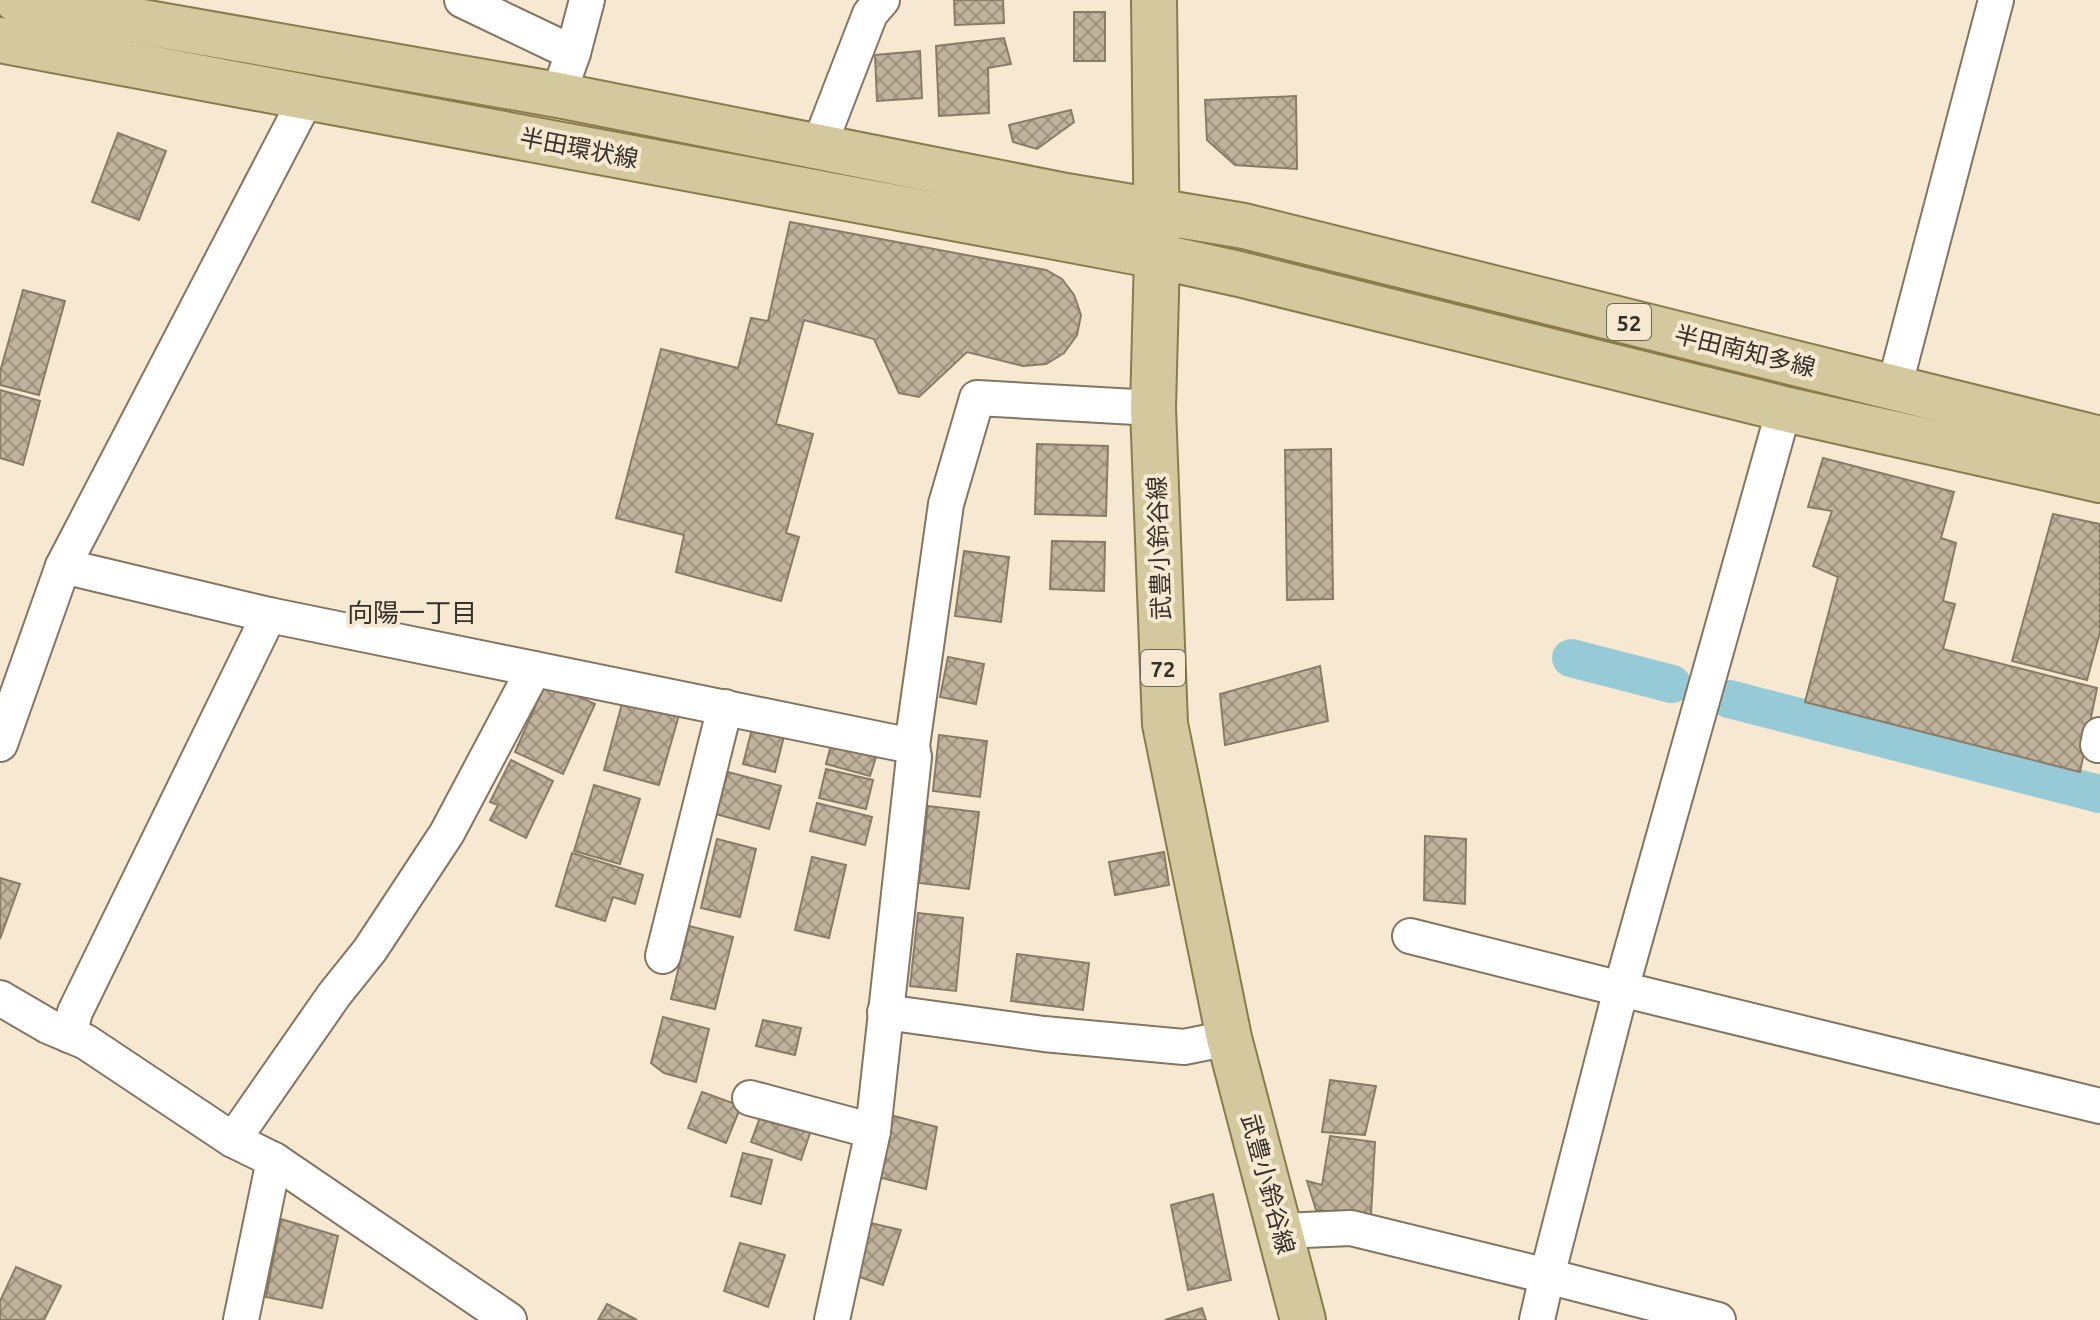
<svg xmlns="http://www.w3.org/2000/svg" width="2100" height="1320" font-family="Ubuntu,'Noto Sans JP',sans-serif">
<defs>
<pattern id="building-cross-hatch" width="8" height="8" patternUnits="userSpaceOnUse" patternTransform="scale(2)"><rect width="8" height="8" fill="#c0b29c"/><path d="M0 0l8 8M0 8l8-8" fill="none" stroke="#9d917f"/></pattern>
</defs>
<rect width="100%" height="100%" fill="#f6e8d1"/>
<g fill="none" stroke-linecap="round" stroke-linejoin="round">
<g stroke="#97cad7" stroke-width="38">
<path d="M1571 658 1672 684"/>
<path d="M1729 699 2100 794"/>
</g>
</g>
<g fill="url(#building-cross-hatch)" stroke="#897c67" stroke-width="2">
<path d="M954 0H1003L1004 23 955 25Z"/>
<rect x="1074" y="12" width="31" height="49"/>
<path d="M1004 38 1011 64 988 68 989 113 939 116 936 46Z"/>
<path d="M920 51 922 98 877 101 875 55Z"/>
<path d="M1296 96 1297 169 1235 165 1207 140 1205 100Z"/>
<path d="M1071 110 1074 122 1037 149 1013 142 1009 125Z"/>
<path d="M118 133 166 151 139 220 92 202Z"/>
<path d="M790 222 1046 270 1062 279 1074 295 1081 315 1077 335 1064 353 1046 364 1023 366 967 352 919 397 899 393 874 339 804 320 776 424 813 434 786 533 799 537 781 601 676 572 684 535 616 518 661 349 738 368 751 318 768 321Z"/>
<path d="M23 290 65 301 39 395 0 385V372Z"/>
<path d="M0 390 40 401 23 465 0 458Z"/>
<path d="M1037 444 1108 446 1106 516 1035 514Z"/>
<path d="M1331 449 1333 599 1287 600 1285 450Z"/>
<path d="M1823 458 1954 492 1941 538 1956 543 1943 601 1955 604 1943 649 2097 688 2080 772 1805 702 1838 577 1813 566 1832 511 1808 507Z"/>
<path d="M2053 514 2100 524V632L2087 680 2012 661Z"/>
<path d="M1052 541 1105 542 1104 591 1050 589Z"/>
<path d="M964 551 1009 557 1001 622 955 616Z"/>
<path d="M948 657 984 664 976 704 940 697Z"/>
<path d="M1320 666 1328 721 1225 745 1220 694Z"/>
<path d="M546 682 595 704 563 774 515 752Z"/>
<path d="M623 700 679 715 659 785 604 770Z"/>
<path d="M753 725 785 732 775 772 743 764Z"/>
<path d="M939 735 987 741 980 797 933 791Z"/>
<path d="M831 745 876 757 870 776 826 764Z"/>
<path d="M511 760 553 781 526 838 490 820 498 805 490 802Z"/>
<path d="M826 769 873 780 866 809 819 798Z"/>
<path d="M728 772 781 786 769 829 716 814Z"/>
<path d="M594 785 640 799 620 864 574 851Z"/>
<path d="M817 803 872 817 865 845 810 831Z"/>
<path d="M928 806 979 812 969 889 919 883Z"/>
<path d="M1425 836 1466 839 1465 904 1424 900Z"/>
<path d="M717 839 756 849 740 917 701 908Z"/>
<path d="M1164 852 1169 885 1115 895 1109 862Z"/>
<path d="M572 853 643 875 635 904 613 897 605 921 556 906Z"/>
<path d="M812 857 846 865 829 938 795 930Z"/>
<path d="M0 878 20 884 0 939Z"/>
<path d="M918 913 963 918 956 991 910 986Z"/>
<path d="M689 926 733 937 715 1009 671 999Z"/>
<path d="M1017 954 1089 963 1083 1010 1011 1001Z"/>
<path d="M663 1017 709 1029 696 1082 664 1073 651 1063Z"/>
<path d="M763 1020 801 1028 795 1055 756 1046Z"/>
<path d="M1330 1080 1376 1086 1365 1135 1322 1132Z"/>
<path d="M702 1092 741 1106 726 1143 688 1128Z"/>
<path d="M762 1112 811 1130 801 1160 751 1142Z"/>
<path d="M890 1115 937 1127 926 1189 878 1177Z"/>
<path d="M1330 1136 1375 1142 1371 1215 1316 1210 1307 1181 1322 1185Z"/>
<path d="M743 1153 772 1160 761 1204 731 1196Z"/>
<path d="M1213 1194 1231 1280 1188 1290 1171 1205Z"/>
<path d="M281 1219 338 1236 322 1308 266 1297Z"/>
<path d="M866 1222 901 1230 883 1285 851 1274Z"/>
<path d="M740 1243 785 1255 768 1307 724 1291Z"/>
<path d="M16 1267 61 1286 44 1320H0V1301Z"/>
<path d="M607 1304 637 1320H598Z"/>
<path d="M1202 1308 1206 1320H1165Z"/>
</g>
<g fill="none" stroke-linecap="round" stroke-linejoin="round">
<defs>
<g id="minor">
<path d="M462 0 573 53 558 95"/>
<path d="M573 53 587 0"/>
<path d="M819 146 870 14 882 0"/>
<path d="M1894 388 1996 0"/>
<path d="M1784 409 1621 989 2100 1106"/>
<path d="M63 566 269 615 912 746"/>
<path d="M2100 735 2098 745H2100"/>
<path d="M0 744 63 566 307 97"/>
<path d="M663 956 725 707"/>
<path d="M0 998 48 1026 86 1042 233 1140 274 1160 509 1320"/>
<path d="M885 1012 1044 1034 1184 1047 1229 1038"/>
<path d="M69 1035 75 1012 269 615"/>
<path d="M750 1098 873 1131"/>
<path d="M233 1140 334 995 370 950 447 833 534 669"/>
<path d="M1281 1231 1351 1228 1547 1276 1621 989 1410 936"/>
<path d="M241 1320 274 1160"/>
<path d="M832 1320 873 1131 914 757 912 746 946 504 977 398 1153 408"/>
<path d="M1537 1320 1547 1276 1718 1320"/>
</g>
<g id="major">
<path d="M17 0 558 95 1066 196 1244 226 2100 439"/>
<path d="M1154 0 1157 256 1153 408 1165 724 1229 1038 1303 1320"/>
<path d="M0 40 1157 256 1239 274 1784 409 2100 480"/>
</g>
</defs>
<use href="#minor" stroke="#827561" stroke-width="38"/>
<use href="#major" stroke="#8a7b4b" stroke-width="48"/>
<use href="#minor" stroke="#fff" stroke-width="34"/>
<use href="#major" stroke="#d4c89e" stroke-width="44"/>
</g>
<g text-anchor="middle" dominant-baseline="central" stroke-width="8" stroke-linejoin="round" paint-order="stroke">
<g fill="#f6e8d1" stroke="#70675b" stroke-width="2">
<rect x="1607" y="304" width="44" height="36" rx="6"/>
<rect x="1141" y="650" width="44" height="36" rx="6"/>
</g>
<g font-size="22" font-weight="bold" fill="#363028">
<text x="1629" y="322">52</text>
<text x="1163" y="668">72</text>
</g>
<g font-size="24" fill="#363028" stroke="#f6e8d1">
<text transform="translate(579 148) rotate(11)">半田環状線</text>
<text transform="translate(1745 351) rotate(14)">半田南知多線</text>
<text transform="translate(1159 548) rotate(-92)">武豊小鈴谷線</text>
<text transform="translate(1268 1184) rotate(75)">武豊小鈴谷線</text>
</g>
<g font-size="26" fill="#363028" stroke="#f6e8d1">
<text x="412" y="612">向陽一丁目</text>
</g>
</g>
</svg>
